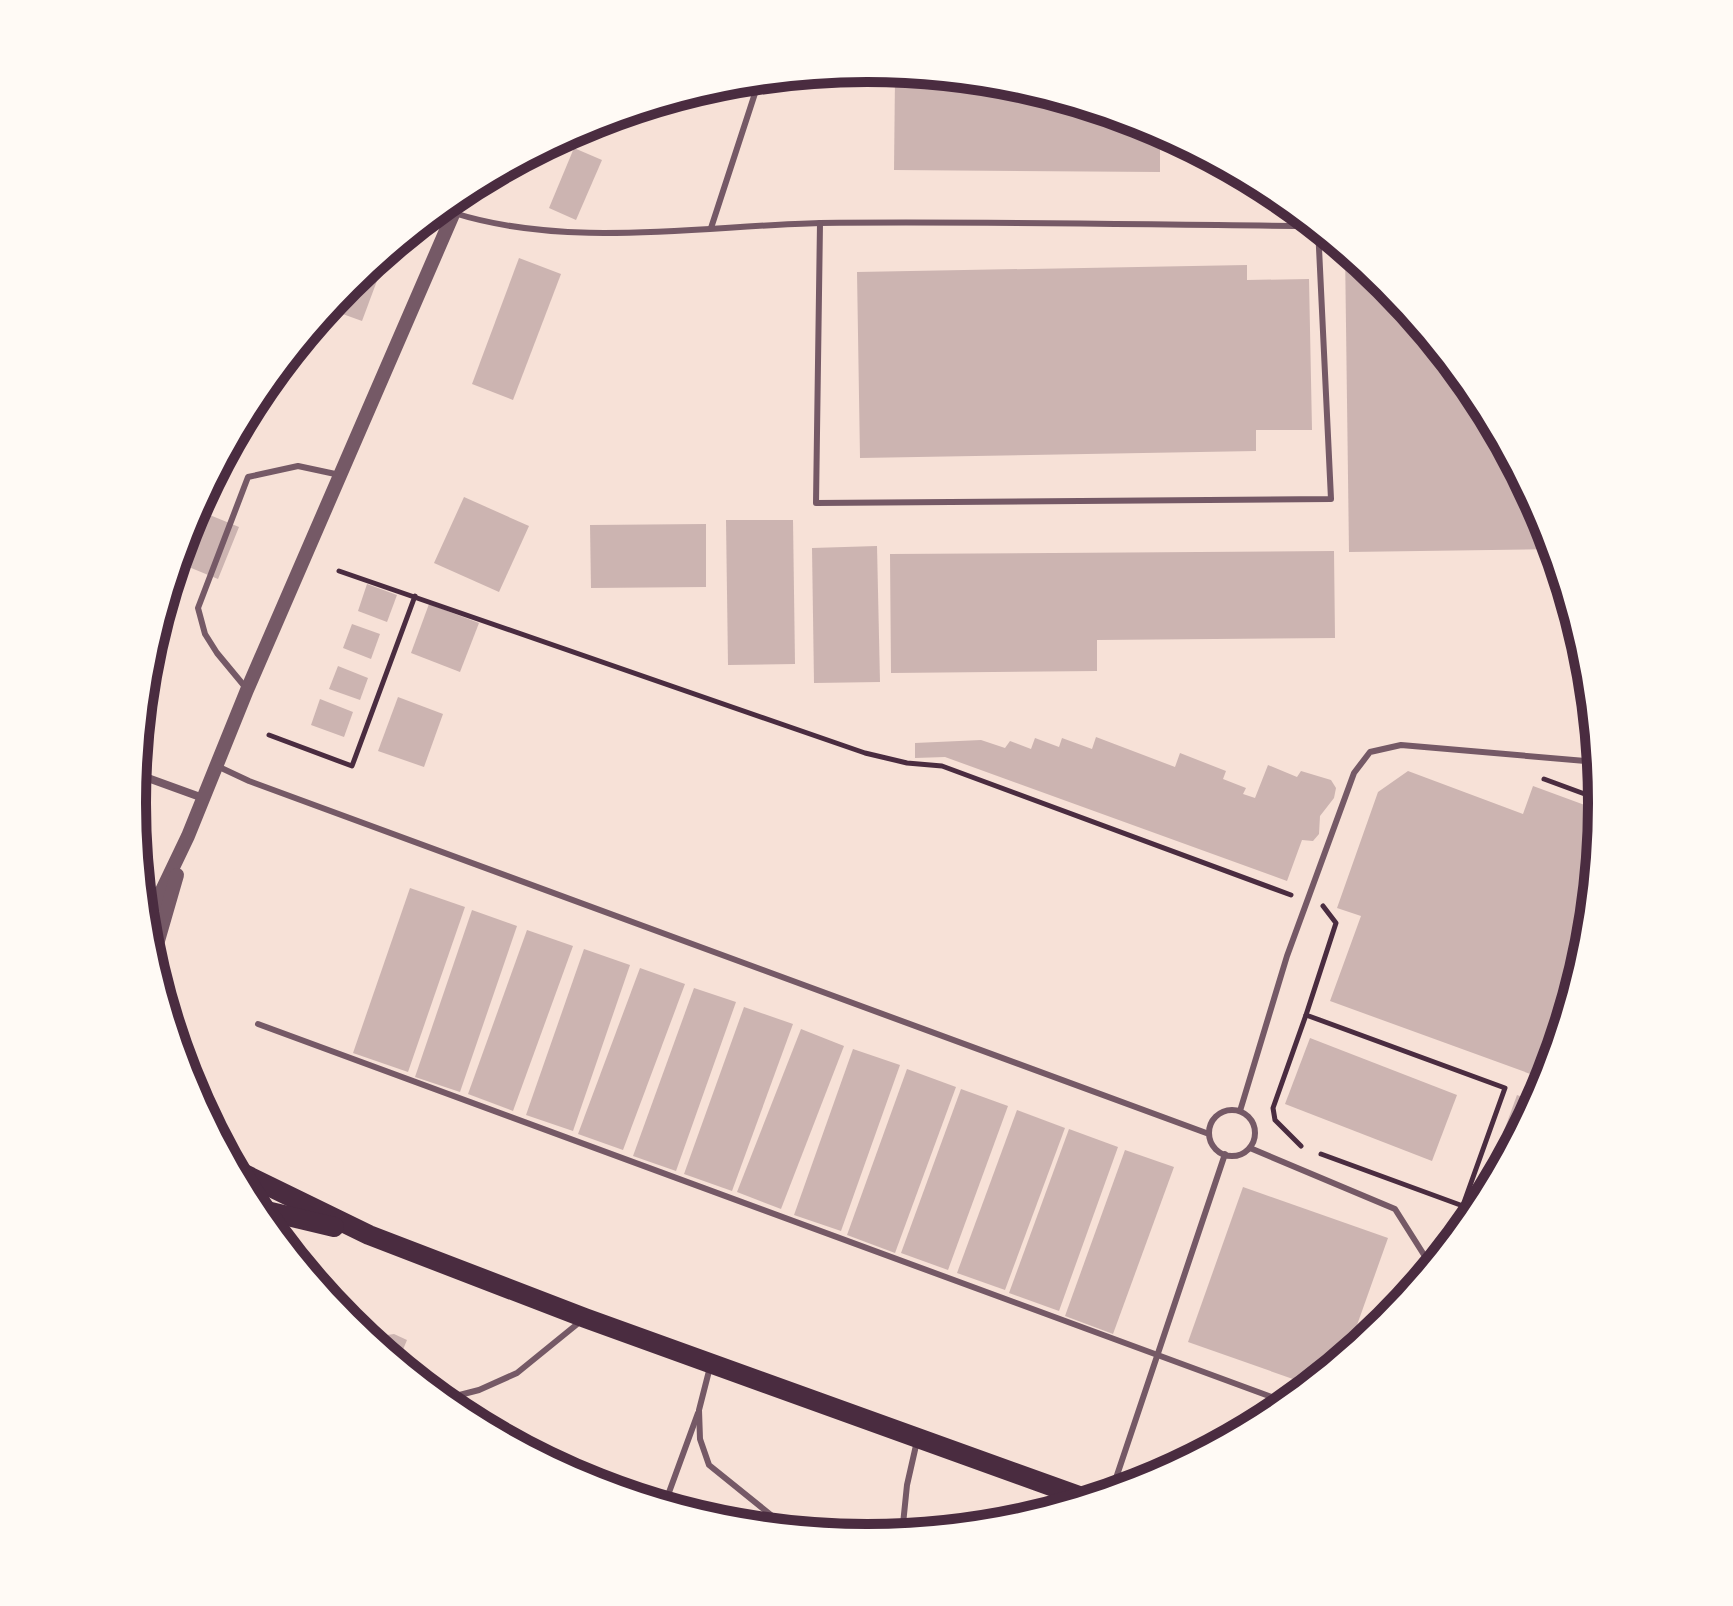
<svg xmlns="http://www.w3.org/2000/svg" width="1733" height="1606" font-family="'Open Sans',sans-serif">
<rect width="100%" height="100%" fill="#f7e1d7"/>
<g fill="#ccb4b1">
<path d="M895 78 975 79 1010 82 1148 124 1160 130V172L894 170Z"/>
<path d="M574 148 602 160 576 220 549 208Z"/>
<path d="M1345 249 1387 284 1478 395 1546 522 1554 549 1349 552Z"/>
<path d="M384 253 387 254 362 321 326 308 347 283Z"/>
<path d="M519 258 561 274 513 400 472 384Z"/>
<path d="M1247 265V280L1309 279 1312 430H1256V451L860 458 857 272Z"/>
<path d="M464 497 529 526 499 592 434 563Z"/>
<path d="M199 499 204 501 200 511 239 527 218 579 179 563 176 569 173 568 188 521Z"/>
<path d="M726 520H793L795 664 728 665Z"/>
<path d="M706 524V587L591 588 590 525Z"/>
<path d="M877 546 880 682 814 683 812 548Z"/>
<path d="M1334 551 1335 638 1097 640V671L891 673 890 554Z"/>
<path d="M367 584 397 595 387 622 358 611Z"/>
<path d="M429 604 479 623 460 672 411 653Z"/>
<path d="M352 624 380 634 371 659 343 648Z"/>
<path d="M338 666 368 678 360 700 329 689Z"/>
<path d="M398 697 443 714 424 767 378 751Z"/>
<path d="M320 699 353 712 344 737 311 725Z"/>
<path d="M1096 737 1175 767 1180 753 1226 771 1223 779 1246 788 1243 794 1255 798 1268 765 1297 777 1301 771 1331 780 1336 788 1334 798 1320 816 1319 834 1313 841 1302 840 1287 881 945 757 915 758V743L981 740 1005 748 1010 741 1031 749 1035 738 1059 747 1062 738 1092 749Z"/>
<path d="M1408 771 1523 814 1533 786 1601 811 1587 947 1547 1080 1330 1001 1361 916 1337 908 1378 792Z"/>
<path d="M410 888 465 907 408 1072 353 1053Z"/>
<path d="M472 910 517 926 460 1092 415 1077Z"/>
<path d="M527 930 573 946 513 1111 468 1094Z"/>
<path d="M584 949 630 965 573 1131 526 1115Z"/>
<path d="M640 968 685 984 623 1150 578 1134Z"/>
<path d="M694 988 736 1002 676 1171 633 1156Z"/>
<path d="M744 1007 793 1024 732 1191 684 1174Z"/>
<path d="M801 1029 844 1046 781 1209 737 1192Z"/>
<path d="M1310 1038 1457 1095 1432 1161 1285 1104Z"/>
<path d="M853 1049 900 1065 841 1231 794 1215Z"/>
<path d="M907 1069 956 1087 895 1253 847 1235Z"/>
<path d="M961 1089 1008 1106 948 1270 901 1253Z"/>
<path d="M1517 1095 1536 1102 1474 1216H1473Z"/>
<path d="M1017 1110 1065 1128 1005 1290 957 1273Z"/>
<path d="M1069 1129 1118 1147 1059 1311 1009 1293Z"/>
<path d="M1125 1150 1174 1167 1113 1334 1065 1316Z"/>
<path d="M1243 1187 1388 1238 1346 1356 1310 1385 1188 1342Z"/>
<path d="M394 1334 407 1340 397 1364 371 1342 373 1337Z"/>
</g>
<g fill="none" stroke-linecap="round" stroke-linejoin="round">
<g stroke="#4a2c40" stroke-width="5">
<path d="M339 571 865 753 907 763 942 766 1291 895"/>
<path d="M269 735 352 766 415 596"/>
<path d="M1544 779 1601 800"/>
<path d="M1323 906 1336 923 1306 1015 1505 1088 1448 1247"/>
<path d="M1301 1146 1275 1120 1273 1108 1306 1015"/>
<path d="M1321 1154 1463 1206"/>
</g>
<g stroke="#755966" stroke-width="6">
<path d="M454 213C569 249 701 226 820 223 985 221 1151 225 1316 226"/>
<path d="M820 223 816 503 1331 499 1318 227"/>
<path d="M711 228 760 78"/>
<path d="M246 688 217 653 205 634 198 608 248 477 298 466 340 475"/>
<path d="M217 766 249 781 1209 1134"/>
<path d="M258 1024 1288 1403"/>
<circle cx="1232" cy="1133" r="23"/>
<path d="M1240 1111 1287 956 1354 773 1370 752 1401 745 1597 762"/>
<path d="M1250 1148 1395 1209 1426 1258 1436 1262"/>
<path d="M1413 1290 1426 1258"/>
<path d="M710 1367 699 1410 700 1439 709 1465 771 1515 779 1529"/>
<path d="M440 1400 479 1390 517 1373 581 1321"/>
<path d="M1111 1493 1225 1154"/>
<path d="M664 1506 698 1413"/>
<path d="M902 1534 907 1485 917 1441"/>
</g>
<path stroke="#755966" stroke-width="8" d="M134 773 203 798"/>
<g stroke="#755966" stroke-width="14">
<path d="M144 928 188 836 247 690 464 189"/>
<path d="M151 965 177 875"/>
</g>
<g stroke="#4a2c40" stroke-width="20">
<path d="M232 1168 369 1235 585 1318 1090 1500"/>
<path d="M254 1208 334 1227"/>
</g>
</g>
<path d="M0 0H1733V1606H0ZM146 803a721 721 0 1 1 1442 0a721 721 0 1 1-1442 0Z" fill="#fffaf5" fill-rule="evenodd"/>
<path fill="none" stroke="#4a2c40" stroke-width="10" d="M146 803a721 721 0 1 1 1442 0a721 721 0 1 1-1442 0Z"/>
</svg>
